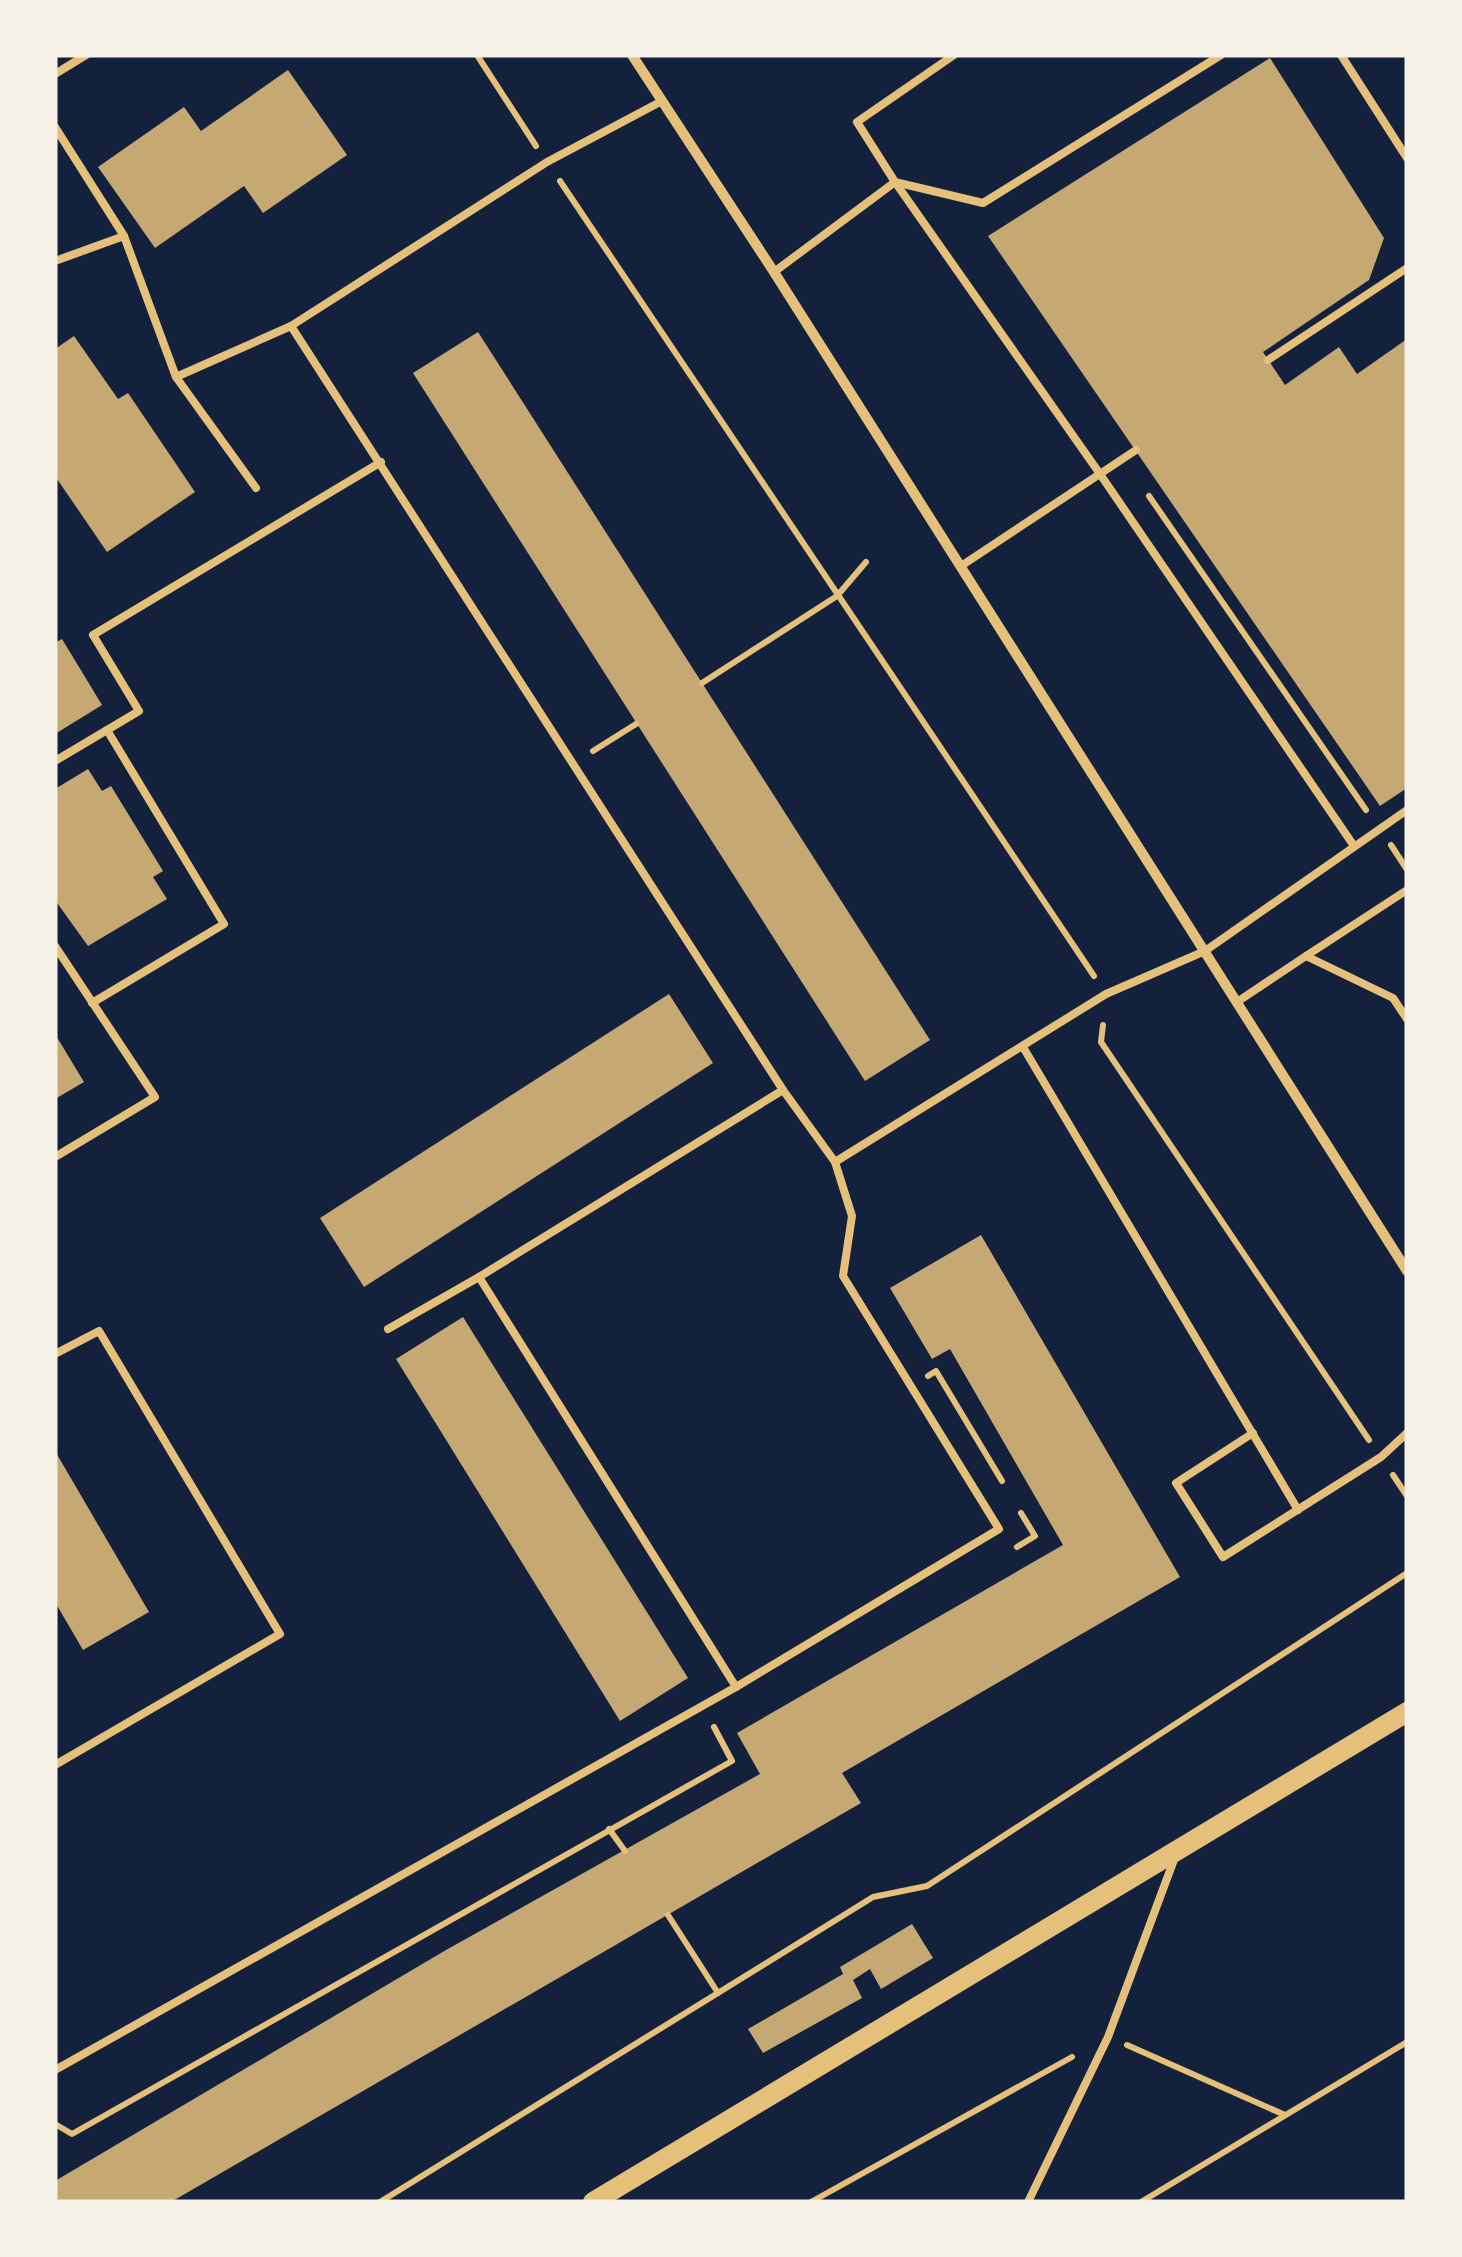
<svg xmlns="http://www.w3.org/2000/svg" width="1462" height="2257" font-family="Barlow,sans-serif">
<rect width="100%" height="100%" fill="#14213d"/>
<g fill="#c6a872">
<path d="M1270 58 1384 238 1369 280 1263 352 1285 385 1339 347 1357 374 1407 339V788L1380 806 988 236Z"/>
<path d="M288 70 347 155 263 213 244 186 155 248 98 167 184 107 201 131Z"/>
<path d="M478 332 930 1040 865 1081 413 373Z"/>
<path d="M74 336 118 399 128 393 195 492 107 552 55 476V349Z"/>
<path d="M62 639 102 705 55 734V643Z"/>
<path d="M88 769 102 791 111 786 163 871 153 877 167 899 88 946 55 900V789Z"/>
<path d="M669 994 713 1063 364 1287 320 1218Z"/>
<path d="M55 1034 84 1082 55 1099Z"/>
<path d="M981 1235 1180 1577 842 1773 861 1803 171 2202H55V2181L446 1950 760 1774 737 1733 1063 1545 950 1349 932 1359 890 1288Z"/>
<path d="M463 1317 688 1678 620 1721 396 1359Z"/>
<path d="M55 1451 149 1612 83 1650 55 1602Z"/>
<path d="M912 1924 933 1958 881 1989 870 1969 853 1980 862 1998 763 2053 748 2029 843 1974 840 1967Z"/>
</g>
<g fill="none" stroke-linecap="round" stroke-linejoin="round">
<g stroke="#e5c07b" stroke-width="6">
<path d="M477 55 536 146"/>
<path d="M560 181 1094 976"/>
<path d="M1149 496 1366 810"/>
<path d="M702 683 837 596 866 562"/>
<path d="M593 751 636 724"/>
<path d="M1391 845 1406 868"/>
<path d="M1103 1025 1101 1042 1369 1440"/>
<path d="M928 1376 936 1371 1002 1481"/>
<path d="M1393 1475 1407 1496"/>
<path d="M1017 1547 1035 1536 1021 1513"/>
<path d="M609 1829 625 1851"/>
<path d="M668 1915 718 1993"/>
<path d="M1127 2045 1285 2115"/>
<path d="M55 2124 72 2134 732 1761 714 1727"/>
<path d="M380 2202 873 1897 927 1886 1407 1573"/>
<path d="M811 2202 1072 2057"/>
<path d="M1141 2202 1407 2042"/>
</g>
<g stroke="#e5c07b" stroke-width="8">
<path d="M954 55 857 122 895 182 983 203 1221 55"/>
<path d="M1341 55 1407 158"/>
<path d="M55 74 86 55"/>
<path d="M55 127 124 236 176 377 256 488"/>
<path d="M55 261 124 236"/>
<path d="M774 272 895 182 1100 474 1354 846"/>
<path d="M1268 360 1407 268"/>
<path d="M176 377 291 326"/>
<path d="M961 566 1136 450"/>
<path d="M55 761 139 711 93 635 381 462"/>
<path d="M55 946 155 1097 55 1157"/>
<path d="M1306 956 1407 890"/>
<path d="M1237 1002 1306 956 1393 998 1407 1019"/>
<path d="M92 1003 224 924 107 730"/>
<path d="M1023 1047 1298 1510"/>
<path d="M835 1162 1106 994 1205 951 1407 810"/>
<path d="M388 1329 479 1277"/>
<path d="M55 1354 99 1331 280 1634 55 1765"/>
<path d="M1253 1433 1176 1483 1223 1557 1381 1457 1407 1433"/>
<path d="M736 1687 999 1529 843 1276 852 1216 835 1162 783 1090"/>
<path d="M55 2070 736 1687 479 1277 783 1090 291 326 547 162 662 101"/>
<path d="M1028 2202 1108 2037 1175 1857"/>
</g>
<path stroke="#e5c07b" stroke-width="10" d="M632 55 774 272 1407 1271"/>
<path stroke="#e5c07b" stroke-width="20" d="M593 2202 1407 1712"/>
</g>
<rect width="1462" height="2257" fill="none" stroke="#f6f1e7" stroke-width="115"/>
</svg>
